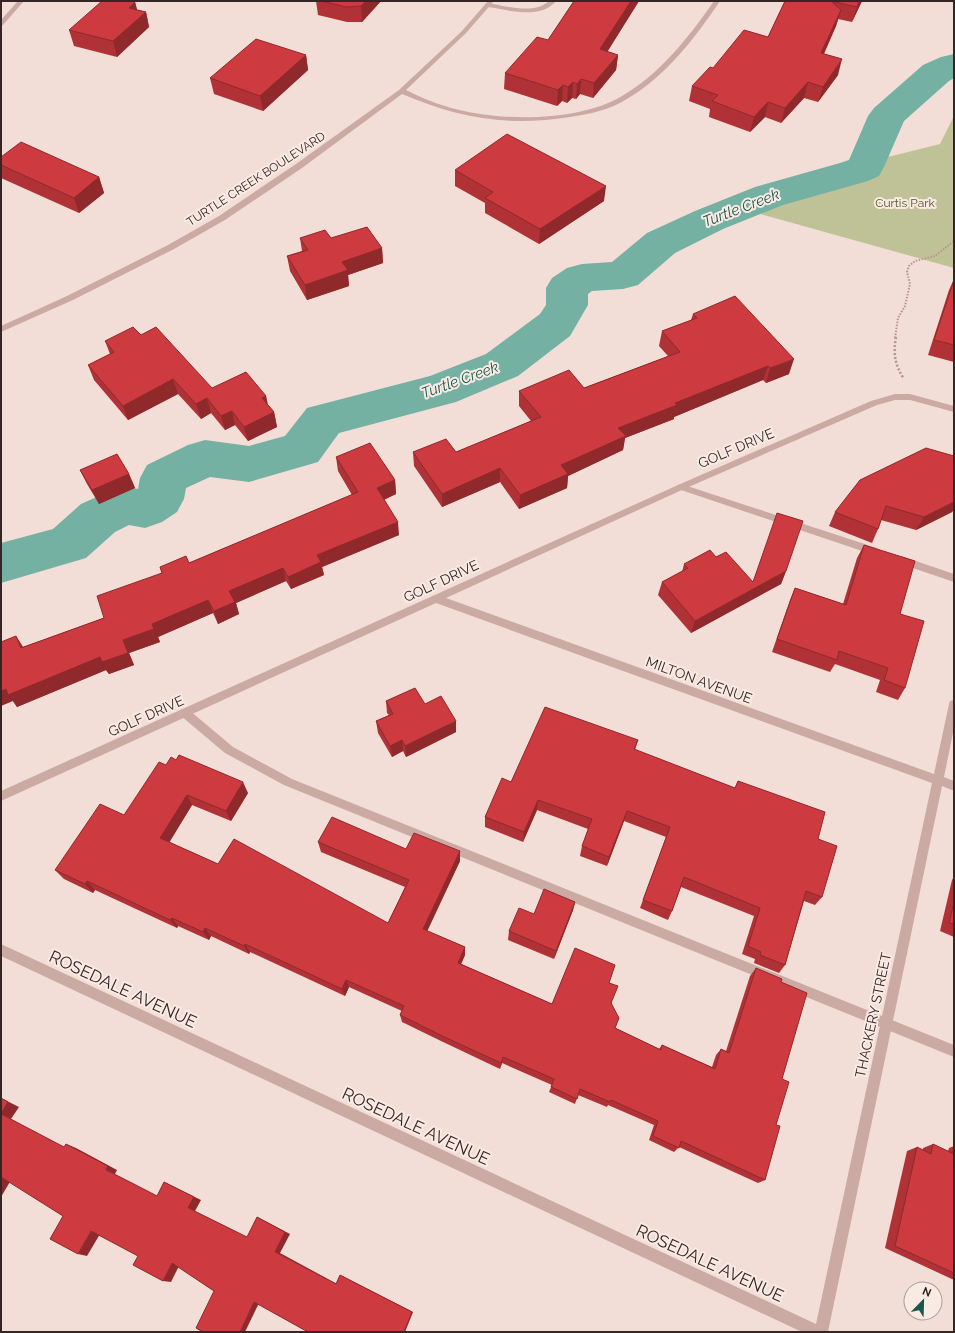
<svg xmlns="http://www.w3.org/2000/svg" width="955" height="1333" font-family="Raleway,sans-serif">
<rect width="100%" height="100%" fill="#f2ded7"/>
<path fill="#bfc297" d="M954 116V268L728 205 842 163 892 156 940 144Z"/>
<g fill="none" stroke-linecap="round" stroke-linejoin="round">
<path fill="#75b1a3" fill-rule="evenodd" d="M954 54V78L949 81 904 121 884 167 879 176 868 181 783 205 723 229 675 253 638 285 623 289 592 291 588 294V305L570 336 518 376 456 402 339 433 318 462 249 482 210 477 186 488 184 499 177 512 162 522 145 528 129 525 115 532 86 558 1 583V543L53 529 81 504 108 492 125 486 138 489 140 478 147 465 188 445 205 440 249 446 285 436 307 408 430 376 486 354 540 314 546 305V288L552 278 567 268 582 264 612 262 647 233 695 211 755 187 840 163 849 160 868 116 874 108 923 65 941 57Z"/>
<path stroke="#b7948d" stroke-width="2" stroke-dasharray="1.5 1.5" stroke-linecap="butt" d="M895 338 898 318 905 306 910 284 907 272 909 266 915 261 935 256 954 241"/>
<path stroke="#b7948d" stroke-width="2.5" stroke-dasharray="2 2" stroke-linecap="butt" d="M896 337C893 354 895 365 904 379"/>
<g fill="#cbaaa3" fill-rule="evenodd">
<path d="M549 1H556C540 20 509 10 488 7L485 5 488 3C506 6 534 15 549 1Z"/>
<path d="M681 484 877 548 879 551 877 554 874 555 678 489 676 487 678 485Z"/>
<path d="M901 556 954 574V582L898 563 896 560 898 557Z"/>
<path d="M185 708 189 710 233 747 292 779 954 1045V1057L284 785 225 753 181 716 180 713 181 710Z"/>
</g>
<g fill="#cbaaa3" fill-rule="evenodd">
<path d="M18 1H24L3 25 1 26V20Z"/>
<path d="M488 1H494L466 33 406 90C418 96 431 102 445 106 494 122 577 123 622 96 660 74 689 37 714 1H720C695 38 666 76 627 99 610 110 589 114 570 117 508 127 458 118 402 94L302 168 225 220 174 249 73 300 1 332V326L67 296 168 245 219 216 296 164 399 90 462 31Z"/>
<path d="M895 394H910L954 406V412L910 400H895L877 405 684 489 446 598 934 774 949 704 950 701 954 700V728L944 777 954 781V791L942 786 828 1332H802L1 956V944L816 1324 932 783 436 603 1 801V791L678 485 871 401Z"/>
</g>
</g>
<g fill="#b03236">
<path d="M316 1H381L362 22H347L318 15Z"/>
<path d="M574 1H639L607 52 618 55 616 70 593 98 580 94 576 99 572 98 567 103 562 101 557 106 504 89 505 73 548 40Z"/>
<path d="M785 1H862L852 22 838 19 836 26 824 54 838 75 818 102 804 98 781 123 765 117 750 132 709 117 710 109 689 101 692 86 713 68 768 37Z"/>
<path d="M135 2 137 10 146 12 149 27 117 57 74 46 69 30Z"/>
<path d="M306 55 308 70 263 111 214 94 210 78Z"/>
<path d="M1 157 99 177 104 193 79 213 1 178Z"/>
<path d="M455 170 604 201 539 244 485 213V203L455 186Z"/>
<path d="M300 238H331L382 248 383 263 348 275 349 286 307 300 290 271 287 256 302 251Z"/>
<path d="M954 279V362L928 355 949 290Z"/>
<path d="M693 314 789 374 766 383 763 380 674 417V419L625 438 623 450 568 476 567 488 519 509 500 482 442 507 414 466 413 452H456L531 421 519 406V391L584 388 668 356 659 346 662 331 691 320Z"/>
<path d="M141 335 212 388 266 396 267 404 274 412 277 427 248 441 235 425 225 430 211 413 201 419 178 394 128 420 94 380 88 365 110 354 105 341Z"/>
<path d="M336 457 395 480 396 494 384 500 399 535 322 567 324 575 291 589 286 581 236 603 239 614 218 624 213 613 158 637 160 642 129 653 134 665 109 674 106 670 17 707 13 701 16 636 23 647 104 618 162 573 160 567 189 563 352 495 338 471Z"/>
<path d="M80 470 129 474 135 488 99 504 87 484Z"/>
<path d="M953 492 952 512 916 530 881 520 878 529 872 543 829 526 835 512Z"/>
<path d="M864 545 900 614 905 688 898 700 876 692 880 680 835 664 830 672 772 652 790 600 795 588 843 604 857 558Z"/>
<path d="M716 557 753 582 786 571 781 584 691 633 658 595 662 582 682 572 684 564Z"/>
<path d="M386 701 425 704 456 732 406 757 403 751 392 757 378 733 376 721 389 715 387 713Z"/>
<path d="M638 740 635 750 735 788 738 781 818 839 822 897 815 905 804 901 785 965 779 973 754 963 755 959 742 954 754 916 681 887 672 911 668 920 640 908 666 837 624 821 607 866 580 856 582 846 588 829 537 810 523 842 485 827V817L511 782Z"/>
<path d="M166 765 248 793 231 821 192 805 169 842 218 864 388 923 405 887 321 852 318 842 406 849 460 851V861L427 931 465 947V955L461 964 552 1004 609 983 615 1028 659 1049 662 1045 712 1067 716 1055 721 1049 726 1051 750 976 756 968 781 982 782 1079 776 1125 765 1180 758 1183 679 1147 674 1152 649 1140 654 1125 608 1105 607 1107 578 1095 575 1104 549 1092 552 1085 502 1063 500 1069 441 1041 402 1022 400 1015 402 1011 349 987 345 996 250 952 249 954 211 936 209 940 178 926 177 928 95 890 93 893 64 879 55 870 124 815Z"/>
<path d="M954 877V937L940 931 952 880Z"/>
<path d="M575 902 573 910 554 959 508 940 509 931 534 914Z"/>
<path d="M933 1144 948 1151 949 1148 954 1146V1280L885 1248 907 1151 917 1147 923 1150V1148Z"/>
</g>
<g fill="#90292c">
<path d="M366 1H381L362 22 361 6Z"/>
<path d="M631 1H639L599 65 600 49Z"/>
<path d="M859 1H862L852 22Z"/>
<path d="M135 2 139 17 146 12 149 27 117 57 113 41 129 8Z"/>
<path d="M841 10 836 26 817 68 821 53Z"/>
<path d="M306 55 308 70 263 111 260 96Z"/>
<path d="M618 55 616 70 593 98 594 83Z"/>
<path d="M842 59 838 75 818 102 823 87Z"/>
<path d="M581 79 580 94 576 99 577 84Z"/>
<path d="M573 82 572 98 567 103 568 87Z"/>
<path d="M808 82 804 98 781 123 785 108Z"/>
<path d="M563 85 562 101 557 106 558 90Z"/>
<path d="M768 102 765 117 750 132 754 117Z"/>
<path d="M99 177 104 193 79 213 74 198Z"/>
<path d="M606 186 604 201 539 244 540 229Z"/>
<path d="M382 248 383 263 348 275 349 286 307 300 305 285 342 262Z"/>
<path d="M794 359 789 374 766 383 770 368Z"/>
<path d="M768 366 763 380 674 417V419L625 438 623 450 568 476 567 488 519 509 520 495 561 465 618 428 675 403Z"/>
<path d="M173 379 178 394 128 420 123 406Z"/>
<path d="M266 396 269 410 262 398Z"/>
<path d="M207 398 211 413 201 419 196 404Z"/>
<path d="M232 411 235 425 225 430 221 416Z"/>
<path d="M274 412 277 427 248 441 244 427Z"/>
<path d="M500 468V482L442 507V494Z"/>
<path d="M129 474 135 488 99 504 92 490Z"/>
<path d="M395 480 396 494 378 502 377 488Z"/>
<path d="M954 502V510L952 512 916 530 924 517Z"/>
<path d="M398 522 399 535 322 567 324 575 291 589 288 577 317 555Z"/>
<path d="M283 568 286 581 236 603 239 614 218 624 214 611 229 591Z"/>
<path d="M786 571 781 584 691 633 695 621Z"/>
<path d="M208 600 213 613 158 637 160 642 129 653 134 665 109 674 106 670 17 707 13 701 1 706V691L123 640 152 624Z"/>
<path d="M16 636 24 649 21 648Z"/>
<path d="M456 721V732L406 757 405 746Z"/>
<path d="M402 740 403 751 392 757 390 746Z"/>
<path d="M243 782 248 793 231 821 226 811Z"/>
<path d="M187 795 192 805 166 848 160 838Z"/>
<path d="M538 800 537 810 523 842 524 832Z"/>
<path d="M627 811 624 821 607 866 609 857Z"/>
<path d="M460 851V861L424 938 423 929Z"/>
<path d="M87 881 95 890 93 893 85 884Z"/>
<path d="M575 902 573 910 554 959 556 951Z"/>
<path d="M172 918 178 926 177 928 170 920Z"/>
<path d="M205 928 211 936 209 940 203 932Z"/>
<path d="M245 944 250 952 249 954 244 946Z"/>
<path d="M465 947V955L458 971V963Z"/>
<path d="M346 980 349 987 345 996 342 989Z"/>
<path d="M503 1057 502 1063 500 1069 501 1063Z"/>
<path d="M1 1098 19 1107 11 1119 73 1152 64 1147 1 1114Z"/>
<path d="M66 1144 76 1148 117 1170 115 1174 165 1199 106 1170Z"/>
<path d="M1 1177 11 1180 1 1197Z"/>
<path d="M164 1182 201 1200 195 1211 252 1239 188 1208Z"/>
<path d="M257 1217 290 1234 280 1253 339 1285 336 1284 275 1252Z"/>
<path d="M91 1231 100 1234 87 1256 78 1254Z"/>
<path d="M172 1263 180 1264 171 1282 163 1281Z"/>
<path d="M340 1275 413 1312 405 1332H404Z"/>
<path d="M254 1302 259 1303 245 1332H240Z"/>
</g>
<g fill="#cd3a3f" stroke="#90292c">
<path d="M102 1H133L135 2 129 8 146 12 113 41 69 30Z"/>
<path d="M321 1H366L361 6 346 7Z"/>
<path d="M574 1H631L600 49 618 55 594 83 581 79 577 84 573 82 568 87 563 85 558 90 505 73 537 37 548 40Z"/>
<path d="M785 1H859L857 7 831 1 841 10 821 53 842 59 823 87 808 82 785 108 768 102 754 117 712 101 718 95 692 86 710 67 713 68 744 30 768 37Z"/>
<path d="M256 39 306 55 260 96 210 78Z"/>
<path d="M507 134 606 186 540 229 485 198 493 192 455 170Z"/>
<path d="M21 142 99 177 74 198 1 165V157Z"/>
<path d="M367 227 382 248 342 262 348 270 305 285 287 256 308 250 300 238 325 230 331 238Z"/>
<path d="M954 280V345L934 340Z"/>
<path d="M735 296 794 359 770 368 768 366 675 403 677 405 618 428 626 436 561 465 568 474 520 495 500 468 442 494 413 452 446 439 456 452 541 417 519 391 569 370 584 388 680 352 662 331 697 318 693 314Z"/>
<path d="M133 327 141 335 156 327 212 388 246 372 266 396 262 398 274 412 244 427 232 411 221 416 207 398 196 404 173 379 123 406 88 365 114 352 105 341Z"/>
<path d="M370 443 395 480 377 488 398 522 317 555 321 562 288 577 283 568 229 591 235 602 214 611 208 600 152 624 154 629 123 640 128 653 102 662 100 657 8 695 6 689 1 691V642L16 636 21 648 104 618 97 596 162 573 160 567 186 556 189 563 358 492 336 457Z"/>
<path d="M926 448 954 456V487L953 492 954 493V502L924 517 886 506 878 529 835 512 860 480Z"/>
<path d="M117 454 129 474 92 490 80 470Z"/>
<path d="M777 513 803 521 786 571 695 621 662 582 688 568 684 564 710 550 716 557 726 552 753 582Z"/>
<path d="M864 545 915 561 900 614 924 621 905 688 884 680 888 668 839 651 837 660 777 639 795 588 846 605Z"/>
<path d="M415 688 425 704 441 696 456 721 405 746 402 740 390 746 376 721 393 714 386 701Z"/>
<path d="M545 707 638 740 634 749 735 788 738 781 825 812 818 839 837 846 822 897 806 891 785 965 760 955 761 952 748 946 760 908 684 877 672 911 643 900 670 827 627 811 609 857 582 846 592 819 538 800 524 832 485 817 502 778 511 782Z"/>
<path d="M179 755 243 782 226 811 187 795 160 838 218 864 234 839 388 923 409 880 318 842 332 817 406 849 414 833 460 851 423 929 465 947 458 963 552 1004 575 948 615 965 609 983 618 986 611 1003 619 1018 615 1028 661 1050 662 1045 715 1069 721 1049 729 1053 756 968 782 979 781 982 807 993 782 1079 789 1082 776 1125 780 1126 765 1180 681 1141 679 1148 653 1136 658 1121 611 1100 610 1102 580 1089 577 1099 551 1087 554 1079 503 1057 501 1063 440 1035 400 1015 404 1006 346 980 342 989 245 944 244 946 205 928 203 932 172 918 170 920 87 881 85 884 55 870 100 804 124 815 159 762 166 765 171 757 176 760Z"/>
<path d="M544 889 575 902 556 951 509 931 519 908 534 914Z"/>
<path d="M954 902V924L949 923Z"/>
<path d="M1 1098 8 1102 1 1114Z"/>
<path d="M1 1114 64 1147 66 1144 108 1166 106 1170 157 1196 164 1182 194 1197 188 1208 247 1237 257 1217 285 1232 275 1252 336 1284 340 1275 412 1312 404 1332H308L254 1302 240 1332H203L196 1328 214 1291 172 1263 163 1281 133 1265 138 1256 91 1231 78 1254 50 1239 63 1216 1 1177Z"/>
<path d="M933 1144 954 1154V1273L895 1246 917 1147 931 1154Z"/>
</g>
<g text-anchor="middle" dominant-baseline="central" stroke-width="4" stroke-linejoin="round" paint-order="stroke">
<g font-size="12" fill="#352625" stroke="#faeae4">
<text transform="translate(256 179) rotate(-33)">TURTLE CREEK BOULEVARD</text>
</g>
<g font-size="12" fill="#515528" stroke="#faeae4">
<text x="905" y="203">Curtis Park</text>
</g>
<g font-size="14" fill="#352625" stroke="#faeae4">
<text transform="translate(736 448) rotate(-23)">GOLF DRIVE</text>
<text transform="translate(441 581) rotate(-25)">GOLF DRIVE</text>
<text transform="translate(699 680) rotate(20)">MILTON AVENUE</text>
<text transform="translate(146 716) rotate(-24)">GOLF DRIVE</text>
<text transform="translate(873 1015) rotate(-78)">THACKERY STREET</text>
</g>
<g font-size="15" font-style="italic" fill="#19594c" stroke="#faeae4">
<text transform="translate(741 208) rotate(-21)">Turtle Creek</text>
<text transform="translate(460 380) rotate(-20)">Turtle Creek</text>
</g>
<g font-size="17" fill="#352625" stroke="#faeae4">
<text transform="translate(123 989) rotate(25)">ROSEDALE AVENUE</text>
<text transform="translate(416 1126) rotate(25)">ROSEDALE AVENUE</text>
<text transform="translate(710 1263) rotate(25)">ROSEDALE AVENUE</text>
</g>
</g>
<rect width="955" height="1333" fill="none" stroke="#352625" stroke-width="4"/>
<g transform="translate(923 1301) rotate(23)"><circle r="19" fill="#faeae4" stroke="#ab9c98"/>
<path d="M0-3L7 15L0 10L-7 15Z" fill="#19594c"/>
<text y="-6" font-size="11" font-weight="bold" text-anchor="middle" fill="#352625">N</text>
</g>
</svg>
